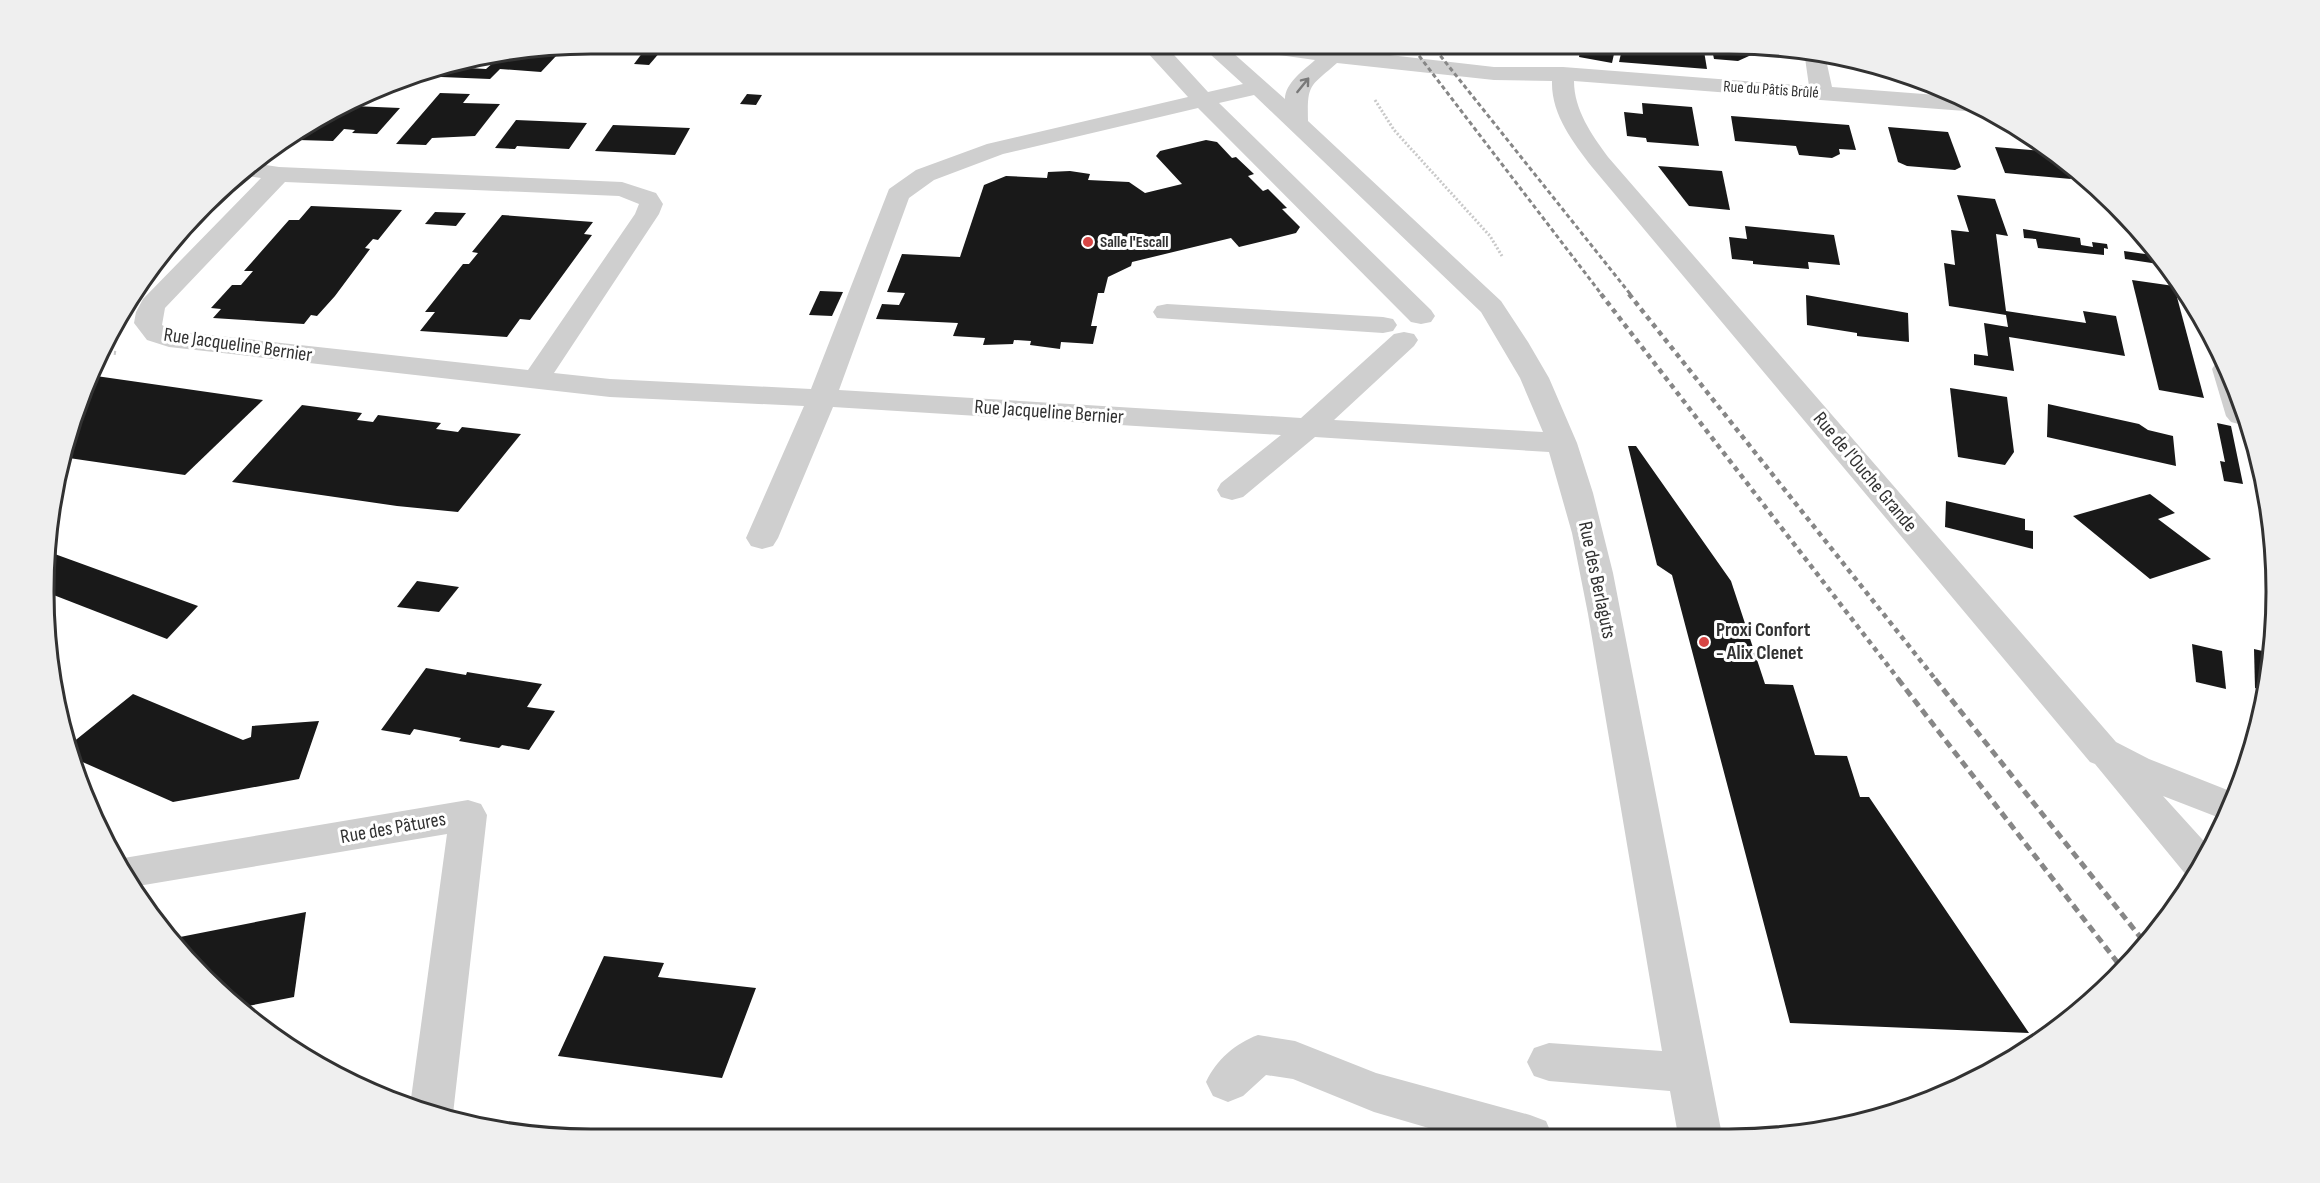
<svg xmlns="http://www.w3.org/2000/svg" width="2320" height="1183" font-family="'Sofia Sans Condensed',sans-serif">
<rect width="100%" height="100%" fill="#fff"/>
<g fill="#191919">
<path d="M649 44H667L649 65 634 64Z"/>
<path d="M1591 44 1616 45 1612 63 1579 57 1581 46 1590 48Z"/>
<path d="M1623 45H1703L1707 69 1619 62Z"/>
<path d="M1711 45H1759L1760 51 1738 61 1714 59Z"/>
<path d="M576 46 567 56 557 55 541 72 500 69 490 79 417 76 422 72 451 67 486 69 494 62H506L512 57Z"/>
<path d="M1868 62 1890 70V71L1868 68Z"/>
<path d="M440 93 470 94 463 103 500 104 475 136 432 138 426 145 396 144Z"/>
<path d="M747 94 762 95 756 105 740 104Z"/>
<path d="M1642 103 1692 107 1699 146 1647 142 1646 138 1627 136 1624 112 1643 114Z"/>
<path d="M353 106 400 108 377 134 352 133 355 130 344 129 333 141 298 140 306 131Z"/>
<path d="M1731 116 1849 125 1856 150 1839 149 1840 154 1832 158 1799 155 1796 146 1735 141Z"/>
<path d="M516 120 587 123 569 149 517 146 515 149 495 148Z"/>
<path d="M613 125 690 128 675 155 595 151Z"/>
<path d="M1888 127 1948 132 1961 167 1955 170 1907 166 1898 162Z"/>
<path d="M1206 140 1217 142 1232 158 1236 157 1254 174 1248 176 1263 191 1268 189 1287 208 1282 209 1300 227 1296 233 1239 247 1231 238 1132 262 1131 266 1108 277 1104 293H1098L1091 326H1097L1093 344 1061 342 1060 349 1030 345 1031 341 1014 340 1013 344 983 345 985 338 953 336 958 323 876 319 882 304 899 305 905 293 887 292 902 254 960 257 984 185 1006 176 1047 178 1048 172 1070 171 1090 174 1088 180 1129 182 1145 193 1182 184 1156 156 1160 151Z"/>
<path d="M1995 147 2055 152 2061 156 2071 179 2005 173Z"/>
<path d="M1658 166 1722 171 1730 210 1689 206Z"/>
<path d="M1957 195 1995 199 2008 236 1996 234 2006 311 2086 323 2083 311 2116 316 2125 356 2009 337 2014 371 1974 365V354L1988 356 1984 323 2008 327 2006 315 1949 306 1944 263 1955 265 1951 230 1969 232Z"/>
<path d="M311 206 402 210 378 240 373 239 365 248 370 249 335 296 317 316 311 315 304 324 213 318 221 309 211 308 232 285H241L253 271H244L289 220H299Z"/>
<path d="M435 212 466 213 456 226 425 224Z"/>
<path d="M502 215 593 222 584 234 592 235 530 320 520 319 507 337 420 331 435 312H425L463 264H469L478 253 472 252Z"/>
<path d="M1745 226 1834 235 1840 265 1808 262 1809 269 1753 264V261L1732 259 1729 237 1747 239Z"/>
<path d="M2023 229 2080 238 2081 245 2093 247 2092 242 2107 244 2108 249 2104 248V255L2038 248 2036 239 2024 238Z"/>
<path d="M2124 251 2159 256 2165 265 2125 259Z"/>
<path d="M2132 280 2174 286 2204 398 2159 390Z"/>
<path d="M820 291 843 292 832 316 809 315Z"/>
<path d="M1806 295 1908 313 1909 342 1857 336V333L1807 325Z"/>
<path d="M89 375 131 381 263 400 185 475 62 457Z"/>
<path d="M1950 388 2007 397 2014 452 2005 465 1958 457Z"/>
<path d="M2048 404 2139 424 2148 430 2173 436 2176 466 2047 437Z"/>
<path d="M302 405 362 413 357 420 373 422 378 415 441 423 436 429 458 432 462 427 521 434 458 512 397 506 232 482Z"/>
<path d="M2217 423 2231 426 2243 484 2224 481 2220 461 2225 462Z"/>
<path d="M1628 446H1636L1731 581 1765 684 1793 685 1815 755 1847 756 1860 797H1869L2029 1033 1790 1023 1672 575 1657 565Z"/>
<path d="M2260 476H2261L2272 523H2269Z"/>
<path d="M2150 494 2175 513 2158 519 2211 559 2150 579 2073 516Z"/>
<path d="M1946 501 2025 519V530L2033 531V549L1945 527Z"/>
<path d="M52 553 198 606 167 639 51 594Z"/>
<path d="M417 581 459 587 439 612 397 607Z"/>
<path d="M2192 644 2222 651 2226 689 2196 682Z"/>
<path d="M2254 649 2271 653 2265 691 2255 688Z"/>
<path d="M426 668 466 675 467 672 542 684 527 707 555 711 529 750 502 745 499 748 459 741 461 738 414 729 410 735 381 730Z"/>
<path d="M133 694 243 740 251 737 252 726 319 721 299 779 173 802 78 760 72 743Z"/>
<path d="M306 912 294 997 243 1007 204 979 175 938Z"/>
<path d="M604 956 664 963 658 977 756 988 722 1078 558 1056Z"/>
<path d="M611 1129 668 1137V1138H608Z"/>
</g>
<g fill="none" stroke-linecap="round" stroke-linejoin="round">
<path stroke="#c9c9c9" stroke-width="3" stroke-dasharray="2 2" stroke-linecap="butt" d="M1375 100 1394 130 1490 236 1502 256"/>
<path stroke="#c9c9c9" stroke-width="4" stroke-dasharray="3 3" stroke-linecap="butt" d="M102 351 116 353"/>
<g fill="#cfcfcf" fill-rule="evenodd">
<path d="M1145 44H1164L1208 92 1243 84 1199 44H1223L1285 99C1285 83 1304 70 1315 60L1243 50 1235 49 1232 44H1294L1494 67H1563L1809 86 1804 51 1825 55 1832 87 1963 97 1986 110 1978 112 1574 81C1574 110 1592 135 1608 157L2116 742 2149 759 2235 793 2225 820 2163 796 2211 849 2193 878 2187 876 2095 764 2090 762 1592 167C1573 142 1551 114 1552 81L1494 80 1337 63C1310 87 1307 83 1308 121L1501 301 1528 342 1549 378 1577 443 1593 493 1613 573 1722 1135H1678L1670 1091 1549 1081 1534 1076 1527 1062 1534 1048 1549 1043 1662 1051 1588 614 1572 533 1549 452 1315 437 1243 497 1232 500 1221 497 1217 490 1221 483 1281 435 833 407 778 538 773 546 762 549 751 546 746 538 804 406 610 397 169 347 147 340 134 323 136 312 143 299 261 178 241 175 252 163 279 167 622 182 656 193 663 204 659 214 554 373 610 379 811 389 889 189 916 170 987 144 1188 97 1146 51 1143 46ZM1254 95 1481 312 1520 378 1543 432 1334 420 1414 346 1418 340 1414 334 1404 332 1394 334 1301 418 839 390 909 198 934 180 1003 154 1198 108 1411 322 1421 324 1431 322 1435 316 1431 310 1219 103ZM285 182 619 196 639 204 635 214 528 370 173 331 162 325 165 308Z"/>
<path d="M1167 304 1383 317 1393 319 1397 325 1393 331 1383 333 1157 318 1153 312 1157 306Z"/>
<path d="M2223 361 2247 415 2250 427 2231 422 2226 416 2212 369 2216 363Z"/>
<path d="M468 800 481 804 487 815 453 1114 450 1121 410 1106 447 834 138 886 118 859Z"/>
<path d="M1258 1035 1295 1041 1376 1073 1530 1115 1546 1121 1552 1135 1456 1136 1374 1112 1293 1079 1266 1075 1243 1096 1228 1102 1213 1096 1206 1082C1216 1060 1236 1043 1258 1035Z"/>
</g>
<g stroke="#878787" stroke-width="3" stroke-dasharray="4.5 3" stroke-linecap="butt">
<path d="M1410 44 1602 295"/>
<path d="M1431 44 1631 295"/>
</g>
<g stroke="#878787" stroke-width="4.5" stroke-dasharray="5 4.5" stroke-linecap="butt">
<path d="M1601 294 1899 680"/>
<path d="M1629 294 1936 680"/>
</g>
<g stroke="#878787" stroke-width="5" stroke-dasharray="8 5" stroke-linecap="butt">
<path d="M1898 679 2121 967"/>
<path d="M1935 679 2145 943"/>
</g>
</g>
<defs><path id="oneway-shaft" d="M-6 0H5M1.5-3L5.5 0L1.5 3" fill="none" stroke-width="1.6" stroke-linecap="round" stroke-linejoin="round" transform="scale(1.5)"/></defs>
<use stroke="#797979" href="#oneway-shaft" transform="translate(1303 85) rotate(-51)"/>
<g fill="#d74645" stroke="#fff" stroke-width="2">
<circle cx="1088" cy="242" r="6"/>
<circle cx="1704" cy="642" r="6"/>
</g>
<g text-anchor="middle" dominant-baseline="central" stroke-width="6" stroke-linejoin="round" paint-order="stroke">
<g font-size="16" fill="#323232" stroke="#fff">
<text transform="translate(1771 90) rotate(4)">Rue du Pâtis Brûlé</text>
</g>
<g font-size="16" font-weight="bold" fill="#323232" stroke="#fff" text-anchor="start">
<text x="1100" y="242">Salle l'Escall</text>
</g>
<g font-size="20" fill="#323232" stroke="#fff">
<text transform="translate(238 345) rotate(8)">Rue Jacqueline Bernier</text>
<text transform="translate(1049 412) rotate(4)">Rue Jacqueline Bernier</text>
<text transform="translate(1865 472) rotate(50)">Rue de l'Ouche Grande</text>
<text transform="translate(1597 580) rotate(78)">Rue des Berlaguts</text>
<text transform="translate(393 828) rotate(-10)">Rue des Pâtures</text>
</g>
<g font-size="20" font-weight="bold" fill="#323232" stroke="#fff" text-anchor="start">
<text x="1716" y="630">Proxi Confort<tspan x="1716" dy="23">- Alix Clenet</tspan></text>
</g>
</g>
<path d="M0 0H2320V1183H0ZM591 54H1729A537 537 0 0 1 2266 591V592A537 537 0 0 1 1729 1129H591A537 537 0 0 1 54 592V591A537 537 0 0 1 591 54Z" fill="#efefef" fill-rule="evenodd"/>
<path fill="none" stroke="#323232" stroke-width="3" d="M591 54H1729A537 537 0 0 1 2266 591V592A537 537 0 0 1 1729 1129H591A537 537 0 0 1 54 592V591A537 537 0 0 1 591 54Z"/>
</svg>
